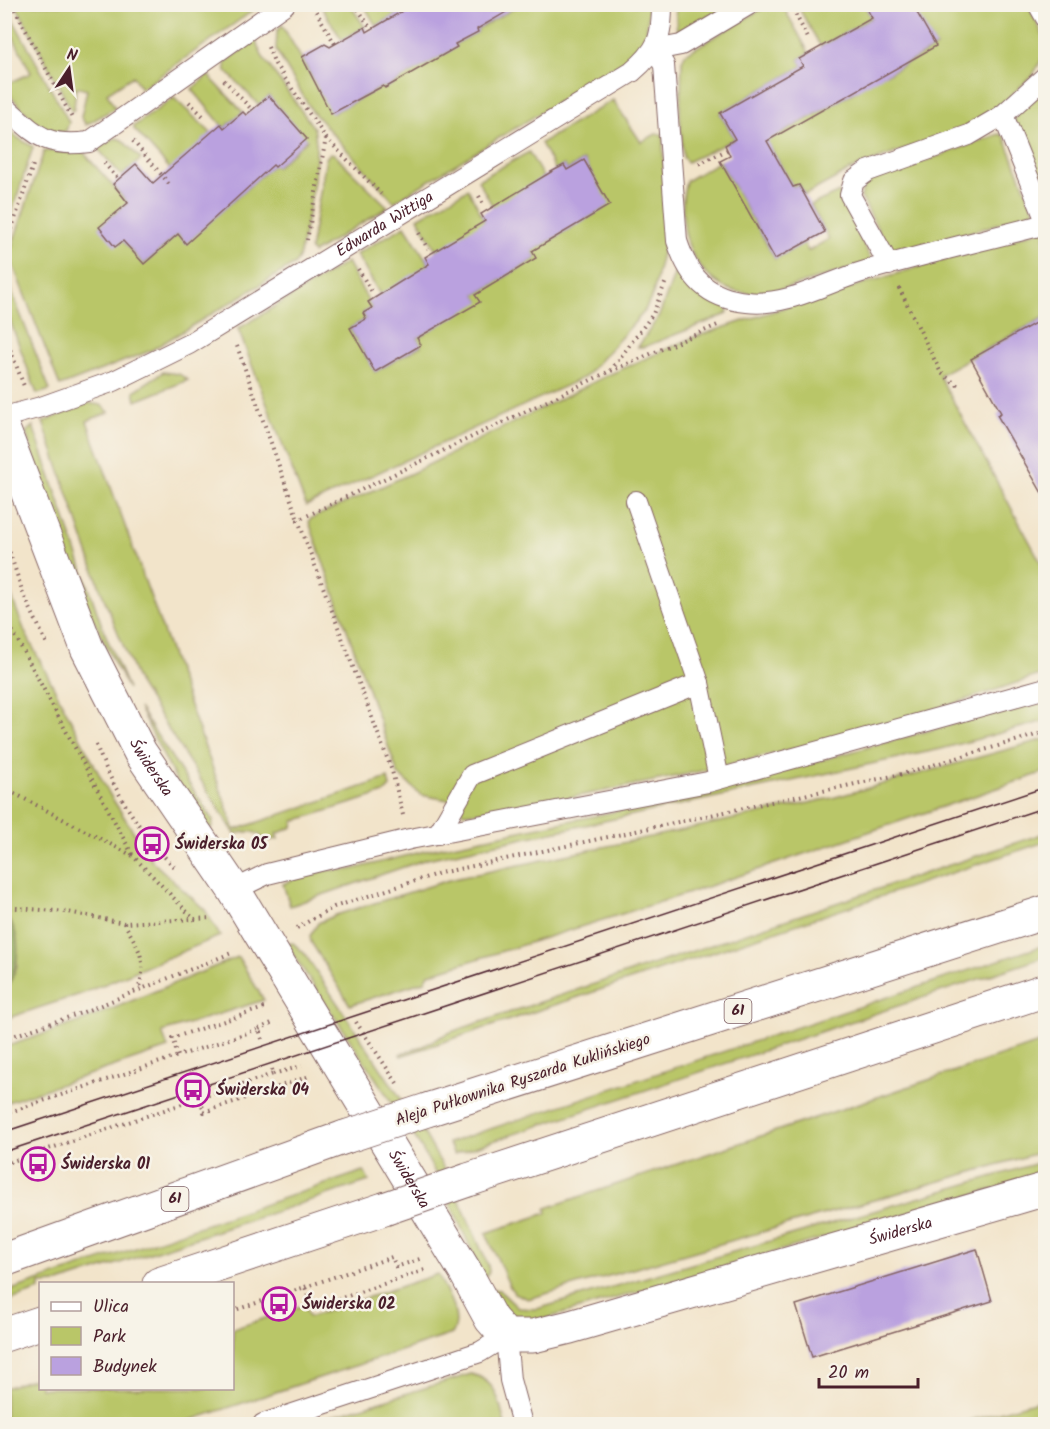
<svg xmlns="http://www.w3.org/2000/svg" width="1050" height="1429" font-family="Kalam,sans-serif">
<rect width="100%" height="100%" fill="#f7f3e8"/>
<filter id="ink" filterUnits="userSpaceOnUse"><feTurbulence type="fractalNoise" baseFrequency=".0167" numOctaves="2"/><feDisplacementMap in="SourceGraphic" scale="12" xChannelSelector="R" yChannelSelector="G"/><feConvolveMatrix kernelMatrix="1 2 1 2 8 2 1 2 1" color-interpolation-filters="sRGB"/></filter>
<filter id="wash" filterUnits="userSpaceOnUse"><feTurbulence type="fractalNoise" baseFrequency=".008" numOctaves="4" result="noise"/><feDisplacementMap in="SourceGraphic" scale="24" xChannelSelector="R" yChannelSelector="G"/><feGaussianBlur stdDeviation="1.35" result="paint"/><feColorMatrix in="noise" values="0 0 0 0 0 0 0 0 0 0 0 0 0 0 0 0 0 1.4 0 .05"/><feComposite in="paint" operator="in"/></filter>
<g filter="url(#wash)">
<rect width="100%" height="100%" fill="#f2e4ca"/>
<g fill="#b9c668" stroke="#82724a" stroke-width="1.5">
<path d="M551 4 649 5 646 38 635 55 394 202 312 111 276 50 277 31 282 25 333 113 383 86 385 88 456 47 455 44 478 32 477 29 520 5Z"/>
<path d="M5 5 69 122 66 131C45 139 22 108 10 95L9 83 31 73 5 20Z"/>
<path d="M16 5H261L141 89 133 76 107 93 115 108 86 125 81 117 87 90 76 87 74 109 72 111Z"/>
<path d="M320 5H350L365 27 342 40Z"/>
<path d="M364 5H399L403 11 376 26Z"/>
<path d="M675 5H732L677 33Z"/>
<path d="M769 5H782L785 10 809 53 799 59 803 66 720 113 735 139 687 162 683 157 680 113 682 61 685 54Z"/>
<path d="M797 5H864L872 18 821 47Z"/>
<path d="M912 5H1028L1044 37 1045 53 1033 75 994 111 969 126 854 168 805 195 799 185 793 187 764 136 777 129 781 134 858 90 854 82 889 73 936 47Z"/>
<path d="M255 39 262 56 314 128C322 165 306 220 299 258L295 264 150 351 60 386 9 255 44 151 83 152 128 203 100 227 123 241 144 264 178 234 186 243 273 165 276 167 307 140 269 96 259 105 226 71 225 63Z"/>
<path d="M208 75 243 112 224 128 192 89Z"/>
<path d="M1045 91V206L1013 124 1019 110Z"/>
<path d="M174 98 211 133 179 179 134 129V126Z"/>
<path d="M613 100 641 142 656 134H663L665 239 653 294 644 312 585 377 306 506 238 329 347 262 372 308 363 313 366 319 350 328 375 372 421 346 417 338 479 301 475 295 536 258 532 251 609 205 584 160 567 170 564 165 555 170 541 143Z"/>
<path d="M5 120 15 136 33 147 5 234Z"/>
<path d="M999 134 1004 136 1034 210 1031 214 900 253 889 250 861 197 864 183Z"/>
<path d="M116 138 122 140 141 159 122 176 97 148Z"/>
<path d="M529 152 543 177 497 214 478 180Z"/>
<path d="M330 153 334 154 388 207 313 253 310 250 326 158Z"/>
<path d="M720 161 775 259 804 243 808 251 829 239 811 205 839 192 872 262C850 269 828 275 806 282 761 296 722 305 694 257 682 237 680 204 686 181Z"/>
<path d="M468 189 485 221 440 257 418 218Z"/>
<path d="M405 226 429 264 384 301 356 254Z"/>
<path d="M1045 229V317L939 375 1045 570V673C912 720 768 759 629 786 572 797 520 809 463 813L459 802 421 795 398 774 309 522 310 519 414 472 606 376 692 338 786 307Z"/>
<path d="M680 271 726 306 728 312 725 315 644 347H638L659 316 675 272Z"/>
<path d="M4 272 50 390 37 394 5 307Z"/>
<path d="M163 372 179 374 188 380 136 401 134 391Z"/>
<path d="M88 403 101 405 109 412 87 421 235 830 388 778 390 787 384 793 294 821 293 827 276 834 278 839 265 841C257 829 248 831 235 834L138 682 101 591 43 422Z"/>
<path d="M33 426 102 626 128 689C84 608 51 521 26 432Z"/>
<path d="M4 577 25 632 110 795 153 862 205 910 220 936 81 994 5 1019V994L17 966 16 936 4 915Z"/>
<path d="M1045 699V721L941 749 427 859 290 906 283 884 300 876 329 870H349L433 849 686 797Z"/>
<path d="M139 708 213 820 212 828 209 829 181 790Z"/>
<path d="M1045 739V772L686 894 429 974 425 981 350 1005 311 942 310 936 318 923 336 915 449 880 832 798Z"/>
<path d="M1045 833V842L401 1056 400 1054 423 1046 448 1033Z"/>
<path d="M293 943 304 953 425 1135 451 1181 488 1265 489 1272 484 1278 442 1185 416 1139 286 944Z"/>
<path d="M1045 945V957L454 1154 448 1143Z"/>
<path d="M238 957 264 1000 162 1032 168 1048 5 1103V1047L85 1020Z"/>
<path d="M1045 1041V1151L528 1299 514 1293 509 1285 486 1233 547 1213 546 1208Z"/>
<path d="M1045 1161V1174L537 1321C510 1319 504 1311 489 1289L499 1290 518 1308 537 1309Z"/>
<path d="M364 1171 369 1181 59 1283 40 1284V1290L5 1302V1292Z"/>
<path d="M438 1274C445 1291 464 1317 452 1334L179 1424H5V1388L40 1376V1388H232L233 1329 304 1305 309 1317Z"/>
<path d="M471 1374C497 1380 499 1402 505 1424H305Z"/>
<path d="M1045 1399V1424H957Z"/>
</g>
<path fill="#92ab5c" stroke="#6e6544" stroke-width="1.5" d="M5 915C26 937 17 970 5 994Z"/>
<g id="blocks">
<g fill="#baa1df">
<path d="M414 4H520L477 29 478 32 455 44 457 47 385 88 383 86 331 114 302 57 325 44 330 47 365 27 367 32Z"/>
<path d="M864 4H912L936 46 767 141 793 187 799 185 825 232 775 259 720 161 730 156 725 145 735 139 720 113 803 66 799 59 872 18Z"/>
<path d="M269 96 307 139 275 167 273 165 186 244 178 234 144 264 123 241 115 247 99 227 128 203 113 184 136 164 153 183 221 124 224 128 243 112 246 115Z"/>
<path d="M584 160 610 205 532 251 536 258 475 295 480 302 417 338 421 345 375 372 350 328 366 319 363 313 372 308 368 302 429 264 425 257 485 221 481 214 551 172 564 165 567 170Z"/>
<path d="M1046 317V500L997 415 1001 413 971 359Z"/>
<path d="M977 1249 992 1301 812 1357 796 1305Z"/>
</g>
</g>
</g>
<g filter="url(#ink)">
<use href="#blocks" fill-opacity="0" stroke="#856463" stroke-width="1.5"/>
<g fill="none" stroke-linecap="round" stroke-linejoin="round">
<defs>
<g id="lane">
<path d="M1038 4 1046 18"/>
<path d="M655 50 664 65 677 241C689 278 707 298 747 302 787 307 827 282 865 271 924 254 985 240 1046 224"/>
<path d="M655 50 681 45 750 4"/>
<path d="M4 106C36 134 44 148 89 142L285 4"/>
<path d="M1003 115 1046 76"/>
<path d="M889 265 850 195 854 181 868 171 969 135 1003 115 1046 221"/>
<path id="s1" d="M4 417 41 407 114 381 189 344 632 72C658 50 662 38 662 4"/>
<path d="M636 501 699 683 719 779"/>
<path d="M438 834 472 775 699 683"/>
<path d="M234 890 267 874 410 839 708 782 1046 688"/>
<path d="M263 1424 480 1352 506 1336 510 1380 522 1424"/>
</g>
<g id="street">
<path id="s2" d="M4 431 87 648 140 752 234 890 466 1273 491 1319 506 1336H533L570 1327 1046 1189"/>
</g>
<g id="primary">
<path d="M430 1109 1046 912"/>
<path d="M468 1180 1046 990"/>
<path d="M4 1260 345 1137"/>
<path d="M159 1284 384 1209"/>
<path d="M4 1335 40 1323"/>
</g>
</defs>
<use href="#lane" stroke="#856463" stroke-width="22"/>
<use href="#street" stroke="#856463" stroke-width="35"/>
<use href="#primary" stroke="#856463" stroke-width="35"/>
<g stroke="#856463" stroke-width="4" stroke-dasharray="1.5 4.5" stroke-linecap="butt">
<path d="M12 4 72 118"/>
<path d="M355 4 371 29"/>
<path d="M409 4 410 7"/>
<path d="M790 4 808 38"/>
<path d="M313 6 335 44"/>
<path d="M268 47 275 64 326 138 381 194"/>
<path d="M224 80 252 110"/>
<path d="M189 102 203 116"/>
<path d="M133 141 171 186"/>
<path d="M104 163 118 179"/>
<path d="M699 164 727 150"/>
<path d="M479 196 484 206"/>
<path d="M419 233 428 249"/>
<path d="M307 240 326 138"/>
<path d="M4 252 34 162"/>
<path d="M358 269 372 292"/>
<path d="M899 288 941 373 960 387"/>
<path d="M4 333 24 386"/>
<path d="M237 346 298 520"/>
<path d="M611 371 720 324"/>
<path d="M4 535 23 593 47 644"/>
<path d="M4 615 133 856"/>
<path d="M96 745C112 787 143 839 177 869"/>
<path d="M4 788 133 856 195 920"/>
<path d="M403 815 392 771 298 520 610 371 653 314 666 281"/>
<path d="M4 907 68 912 124 923 212 918"/>
<path d="M124 923C139 949 148 960 138 990"/>
<path d="M297 928 334 907 440 873 902 774 1046 732"/>
<path d="M356 1022 399 1086"/>
<path d="M259 1029 274 1022"/>
<path d="M4 1039 81 1013 234 952"/>
<path d="M262 1039 259 1029 178 1056 172 1038 267 1007"/>
<path d="M272 1069 273 1074 200 1098 204 1112 310 1076"/>
<path d="M273 1074 302 1066"/>
<path d="M4 1114 178 1056"/>
<path d="M4 1164 200 1098"/>
<path d="M305 1287 392 1257 396 1267 420 1259"/>
<path d="M232 1311 305 1287 312 1308 425 1270"/>
</g>
<use href="#lane" stroke="#fff" stroke-width="20"/>
<use href="#street" stroke="#fff" stroke-width="33"/>
<use href="#primary" stroke="#fff" stroke-width="33"/>
<g stroke="#4a1f2b" stroke-width="1.5">
<path d="M4 1132 1046 787"/>
<path d="M4 1152 1046 807"/>
</g>
<defs>
<g id="primary-bridge">
<path d="M345 1137 430 1109"/>
<path d="M384 1209 468 1180"/>
</g>
</defs>
<use href="#primary-bridge" stroke="#856463" stroke-width="35" stroke-linecap="butt"/>
<use href="#primary-bridge" stroke="#fff" stroke-width="33"/>
</g>
</g>
<defs>
<symbol id="bus-ring" viewBox="-11 -11 22 22"><circle r="9.5" fill="#f7f3e8" stroke="#b5179e" stroke-width="1.5"/><path d="M-5-6H5V4H4V6H2V4H-2V6H-4V4H-5ZM-3.5-4V0h7V-4ZM-3.5 1.2v1.5H-2V1.2ZM2 1.2v1.5H3.5V1.2Z" fill="#b5179e"/></symbol>
</defs>
<g fill-rule="evenodd">
<use href="#bus-ring" x="133" y="825" width="38" height="38"/>
<use href="#bus-ring" x="174" y="1071" width="38" height="38"/>
<use href="#bus-ring" x="19" y="1145" width="38" height="38"/>
<use href="#bus-ring" x="260" y="1285" width="38" height="38"/>
</g>
<g text-anchor="middle" dominant-baseline="central" stroke-width="5" stroke-linejoin="round" paint-order="stroke">
<g fill="#f7f3e8" stroke="#7e5f64" stroke-width="1.5">
<rect x="724.5" y="999" width="27" height="24" rx="4.5"/>
<rect x="161.5" y="1187" width="27" height="24" rx="4.5"/>
</g>
<g font-size="15" font-weight="bold" fill="#4a1f2b">
<text x="738" y="1011">61</text>
<text x="175" y="1199">61</text>
</g>
<g font-size="16" fill="#4a1f2b" stroke="#f7f3e8">
<text stroke="none"><textPath href="#s1" startOffset="429">Edwarda Wittiga</textPath></text>
<text stroke="none"><textPath href="#s2" startOffset="368">Świderska</textPath></text>
<text transform="translate(523 1080) rotate(-18)">Aleja Pułkownika Ryszarda Kuklińskiego</text>
<text stroke="none"><textPath href="#s2" startOffset="854">Świderska</textPath></text>
<text stroke="none"><textPath href="#s2" startOffset="1448">Świderska</textPath></text>
</g>
<g font-size="16" font-weight="bold" fill="#4a1f2b" stroke="#f7f3e8" text-anchor="start">
<text x="175" y="844">Świderska 05</text>
<text x="216" y="1090">Świderska 04</text>
<text x="61" y="1164">Świderska 01</text>
<text x="302" y="1304">Świderska 02</text>
</g>
</g>
<rect width="1050" height="1429" fill="none" stroke="#f7f3e8" stroke-width="24"/>
<rect x="39" y="1282" width="195" height="108" fill="#f7f3e8" stroke="#b29e9c" stroke-width="1.5"/>
<rect x="51" y="1302" width="30" height="9" fill="#ffffff" stroke="#b29e9c" stroke-width="1.5"/>
<text x="93" y="1312" font-size="18" fill="#4a1f2b">Ulica</text>
<rect x="51" y="1327" width="30" height="18" fill="#b9c668" stroke="#b29e9c" stroke-width="1.5"/>
<text x="93" y="1342" font-size="18" fill="#4a1f2b">Park</text>
<rect x="51" y="1357" width="30" height="18" fill="#baa1df" stroke="#b29e9c" stroke-width="1.5"/>
<text x="93" y="1372" font-size="18" fill="#4a1f2b">Budynek</text>
<g transform="translate(69 69) rotate(13)" stroke="#f7f3e8" stroke-width="4.5" paint-order="stroke">
<path d="M0-4.5L10 22L0 15L-10 22Z" fill="#4a1f2b"/>
<text y="-9" font-size="16" font-weight="bold" text-anchor="middle" fill="#4a1f2b">N</text>
</g>
<path d="M819 1378v9h99v-9" fill="none" stroke="#4a1f2b" stroke-width="3"/>
<text x="828" y="1378" font-size="18" fill="#4a1f2b" stroke="#f7f3e8" stroke-width="4.5" paint-order="stroke">20 m</text>
</svg>
